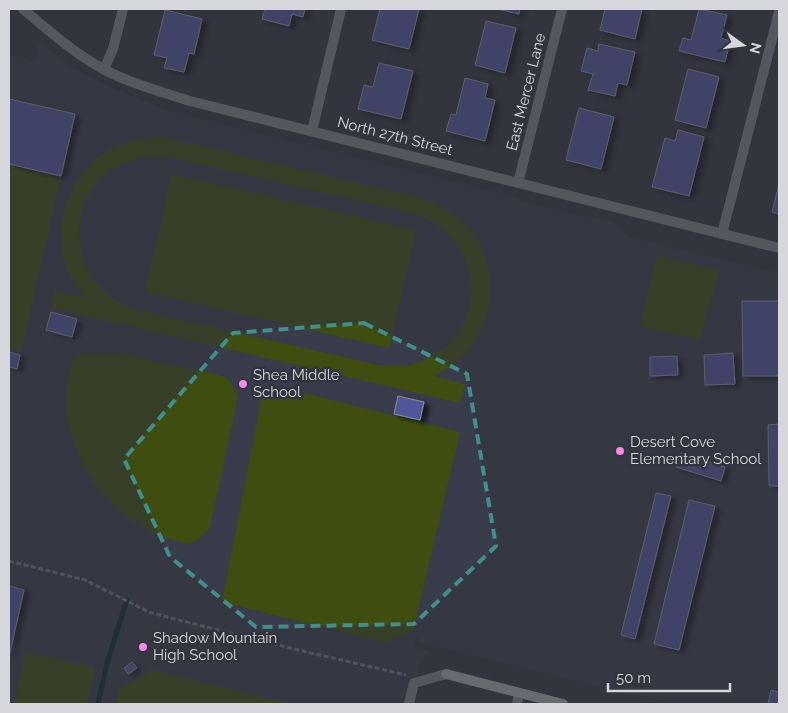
<svg xmlns="http://www.w3.org/2000/svg" width="788" height="713" font-family="Raleway,sans-serif">
<defs>
<filter id="shadow"><feDropShadow dx="5.5" dy="3" stdDeviation="2.5" flood-color="#0009"/></filter>
</defs>
<rect width="100%" height="100%" fill="#33353e"/>
<path fill="#393c4b" d="M39 42 73 68 110 87 168 111 519 198 520 201 614 223 627 237 779 273V704H672L418 642V633L414 646 429 652 422 659 419 666 418 676 409 682 404 704H9V55L35 62Z"/>
<g fill="#3f4d11" fill-rule="evenodd">
<path d="M151 138H167L430 200C447 209 464 219 475 236 498 272 494 322 465 354 456 364 445 370 434 376L465 384 460 403 51 308 55 291 84 297C77 287 69 276 65 264 51 217 75 162 122 144 131 141 141 139 151 138ZM148 157H163L177 159 411 213C472 229 495 308 443 349 432 357 418 364 405 366 396 367 387 365 378 365L134 309C125 305 115 301 107 294 68 260 69 197 115 168 125 162 136 159 148 157Z"/>
<path d="M9 164 61 176 21 351 9 348Z"/>
<path d="M172 174 416 230 389 348 145 292Z"/>
<path d="M657 256 719 270 700 340 640 326Z"/>
<path d="M82 353H120L227 377 238 396 210 527C205 532 200 540 193 542 184 545 176 540 167 538 119 522 83 480 71 432 69 426 67 420 66 414 64 397 70 373 73 357Z"/>
<path d="M280 387 460 432 413 631 384 643 222 602 261 400Z"/>
<path d="M26 652 95 667 87 704H14Z"/>
<path d="M152 670 291 704H116L120 688Z"/>
</g>
<g fill="none" stroke-linecap="round" stroke-linejoin="round">
<path stroke="#012a2e" stroke-width="5" d="M98 704 107 663 127 600"/>
</g>
<g fill="#51569a" stroke="#8d8f9a" filter="url(#shadow)">
<path d="M265 9H305L303 17 292 14 289 26 262 19Z"/>
<path d="M380 9H419L409 49 372 40Z"/>
<path d="M497 9H520L519 14Z"/>
<path d="M605 9H642L635 39 600 30Z"/>
<path d="M699 9 727 15 721 38 730 41 725 62 679 51 683 38 691 40Z"/>
<path d="M165 10 202 19 194 54 189 53 184 72 164 68 167 58 154 55Z"/>
<path d="M486 21 516 28 505 73 475 65Z"/>
<path d="M599 44 635 52 627 85 618 83 615 96 588 90 593 74 581 71 587 48 598 51Z"/>
<path d="M379 63 413 71 401 119 358 109 364 85 373 87Z"/>
<path d="M688 69 719 77 706 128 675 120Z"/>
<path d="M465 78 488 84 485 98 495 100 485 141 446 131 451 114 456 115Z"/>
<path d="M9 99 75 114 61 176 9 164Z"/>
<path d="M579 108 614 117 601 169 566 160Z"/>
<path d="M678 130 704 137 689 196 652 187 665 138 675 141Z"/>
<path d="M779 184V214L772 212Z"/>
<path d="M742 301H779V376H743Z"/>
<path d="M51 312 77 319 72 337 46 330Z"/>
<path d="M9 352 20 355 17 369 9 367Z"/>
<path d="M733 353 735 384 705 385 704 355Z"/>
<path d="M677 356 678 375 650 376V357Z"/>
<path d="M398 396 424 402 420 420 394 414Z"/>
<path d="M779 424V503V486H769L768 425Z"/>
<path d="M681 453 725 467 721 481 676 467Z"/>
<path d="M656 493 671 496 635 639 621 635Z"/>
<path d="M689 500 715 506 679 650 654 644Z"/>
<path d="M9 586 24 590 9 657Z"/>
<path d="M132 662 137 668 128 674 124 668Z"/>
<path d="M771 690 779 692V704H768Z"/>
</g>
<g fill="none" stroke-linecap="round" stroke-linejoin="round">
<path stroke="#73747c" stroke-width="3" stroke-dasharray="5 2.5" stroke-linecap="butt" d="M9 561 85 580 149 612 171 618 294 649 406 675"/>
<path stroke="#7c8283" stroke-width="10" d="M409 704 414 683 446 674"/>
<g stroke="#7c8283" stroke-width="10">
<path d="M23 9C49 31 74 53 103 69 129 83 162 92 190 101L779 248"/>
<path d="M104 69 113 49 123 9"/>
<path d="M312 131 341 9"/>
<path d="M518 183 562 9"/>
<path d="M722 234 779 12"/>
<path d="M517 704 519 693"/>
</g>
<path stroke="#a3adaf" stroke-width="10" d="M446 674 563 704"/>
</g>
<path d="M0 0H788V713H0ZM364 323 467 374 496 546 414 624 256 627 170 557 124 459 233 333Z" fill="#33353e" fill-opacity=".55" fill-rule="evenodd"/>
<path fill="none" stroke="#418e8a" stroke-width="4" stroke-dasharray="10 6" stroke-linejoin="round" d="M364 323 467 374 496 546 414 624 256 627 170 557 124 459 233 333Z"/>
<g fill="#f988e9" stroke="#33353e" stroke-width="2">
<circle cx="243" cy="384" r="5"/>
<circle cx="620" cy="451" r="5"/>
<circle cx="143" cy="647" r="5"/>
</g>
<g text-anchor="middle" dominant-baseline="central" stroke-width="5" stroke-linejoin="round" paint-order="stroke">
<g font-size="15" fill="#d6d7dd" stroke="#33353e">
<text transform="translate(526 92) rotate(-76)">East Mercer Lane</text>
<text transform="translate(395 136) rotate(14)">North 27th Street</text>
</g>
<g font-size="15" fill="#d6d7dd" stroke="#33353e" text-anchor="start">
<text x="253" y="375">Shea Middle<tspan x="253" dy="17">School</tspan></text>
<text x="630" y="442">Desert Cove<tspan x="630" dy="17">Elementary School</tspan></text>
<text x="153" y="638">Shadow Mountain<tspan x="153" dy="17">High School</tspan></text>
</g>
</g>
<rect width="788" height="713" fill="none" stroke="#d6d7dd" stroke-width="20"/>
<g transform="translate(743 45) rotate(104)" stroke="#33353e" stroke-width="4" paint-order="stroke">
<path d="M0-4L9 19L0 12L-9 19Z" fill="#d6d7dd"/>
<text y="-8" font-size="14" font-weight="bold" text-anchor="middle" fill="#d6d7dd">N</text>
</g>
<path d="M608 683v8h122v-8" fill="none" stroke="#d6d7dd" stroke-width="2.5"/>
<text x="616" y="683" font-size="15" fill="#d6d7dd" stroke="#33353e" stroke-width="4" paint-order="stroke">50 m</text>
</svg>
